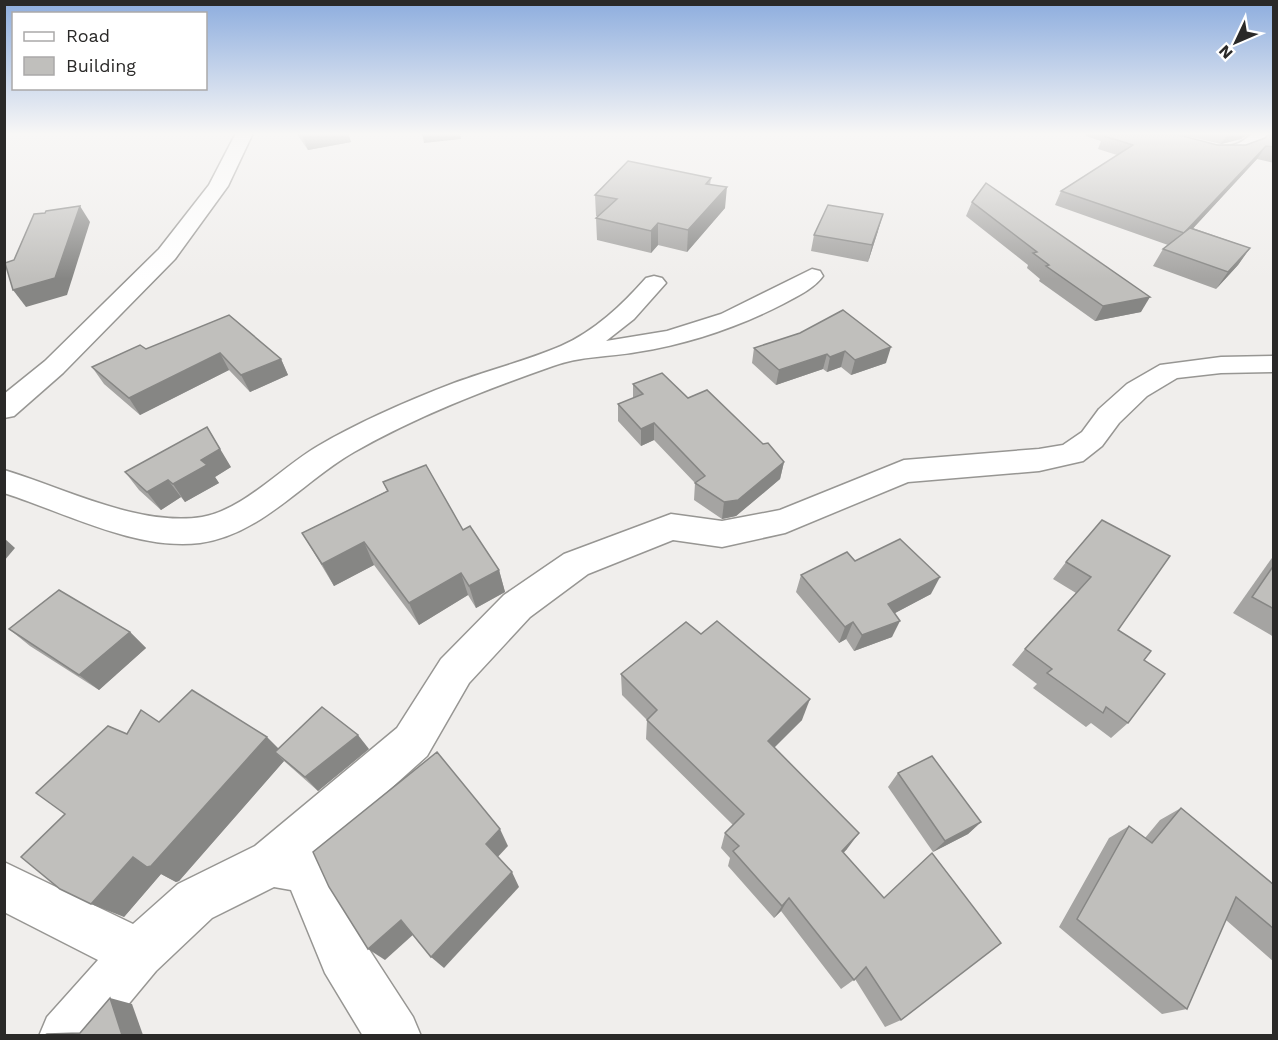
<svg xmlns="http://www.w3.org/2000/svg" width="1278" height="1040" font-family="'Work Sans',sans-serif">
<rect width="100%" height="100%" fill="#f0eeec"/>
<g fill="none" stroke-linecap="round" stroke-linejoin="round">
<defs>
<g id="minor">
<path d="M236 133H253L228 186 175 259 63 373 14 416 4 418V394L45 361 159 249 209 185Z"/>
<path d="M1136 133C1145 133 1155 132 1164 133 1194 137 1227 161 1252 133H1269C1264 141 1258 149 1249 153 1222 167 1166 144 1138 137Z"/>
<path d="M812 269 820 271 823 276C815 288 796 297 783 304 738 327 688 344 637 352 609 357 580 356 553 366 485 390 417 416 354 452 303 481 261 535 200 543 136 551 64 512 4 493V470C64 488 139 527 202 517 243 510 282 467 318 446 361 421 407 401 454 383 489 370 526 361 561 346 595 331 622 305 646 278L654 276 662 278 666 283 634 319 606 341 667 331 721 314Z"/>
<path d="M1274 356V372L1221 373 1177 378 1147 396 1119 423 1102 446 1083 461 1039 471 908 482 785 533 722 547 673 540 588 574 530 617 469 683 427 756 320 852 323 853 361 937 413 1017 421 1036H363L325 973 291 890 274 887 212 918 156 971 102 1036H39L47 1017 98 960 4 912V862L133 924 178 884 255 846 397 728 441 659 504 595 564 554 671 514 722 521 780 510 904 460 1039 449 1063 445 1082 432 1099 409 1127 384 1160 365 1221 357Z"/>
</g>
</defs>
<use href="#minor" stroke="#979693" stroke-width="3"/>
<use href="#minor" fill="#fff" fill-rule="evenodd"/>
</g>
<g fill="#a5a4a2">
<path d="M296 133H348L351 142 308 150Z"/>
<path d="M1087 133H1172L1217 145H1246L1265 138 1274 133V163L1257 159 1193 228 1250 248 1238 265 1216 289 1153 266 1163 249 1168 245 1055 205 1061 191 1117 155 1098 149 1101 141 1086 136Z"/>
<path d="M1174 133H1249L1241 139 1221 144Z"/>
<path d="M711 178 710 185 725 208 687 252 658 245 651 253 597 240 596 218 598 216H596L595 195Z"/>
<path d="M972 202 1141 312 1095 321 1039 281 1040 279 1027 268 1028 265 966 216Z"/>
<path d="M878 231 868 262 811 251 814 235Z"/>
<path d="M229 315 281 359 288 375 250 392 229 370 140 415 104 384 92 367 146 349Z"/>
<path d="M800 333 886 363 851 375 841 367 827 372 823 369 776 385 752 363 754 348Z"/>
<path d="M633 384 688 398 763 444 784 462 780 479 736 516 722 519 694 500 695 483 654 440 641 446 618 421V404L633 398Z"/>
<path d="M231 467 215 477 219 483 185 502 181 497 161 510 139 490 125 472Z"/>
<path d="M383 482 463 530 499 570 505 592 476 608 468 595 419 625 374 565 334 586 302 533 387 491Z"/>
<path d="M1102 520 1118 630 1144 660 1128 723 1111 738 1091 723 1086 727 1033 688 1037 684 1012 665 1025 649 1076 593 1053 579 1066 562Z"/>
<path d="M1274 555V637L1233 613Z"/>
<path d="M855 561 931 594 895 613 892 637 854 651 846 639 839 643 796 592 801 575Z"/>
<path d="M9 629 130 632 146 648 99 690 30 646Z"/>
<path d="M621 674 802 720 774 747 847 849 843 853 901 1020 885 1027 855 979 841 989 781 911 774 918 728 866 730 858 721 848 725 833 733 825 646 739 647 720 622 695Z"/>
<path d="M159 722 278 749H369L318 791 284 761 179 881 176 882 161 874 124 917 65 814 127 734Z"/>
<path d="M898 773 981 822 968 834 933 852 888 787Z"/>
<path d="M1181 808 1274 885V962L1226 920 1187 1009 1162 1014 1059 927 1109 838 1129 826 1145 838 1160 820Z"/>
</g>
<g fill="#868684">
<path d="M313 133H348L351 142 308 150 302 135Z"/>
<path d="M422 133H460L461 139 424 143Z"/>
<path d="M1228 133H1249L1241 139 1221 144Z"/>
<path d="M1266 146 1257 159 1175 248 1184 233Z"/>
<path d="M727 187 725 208 687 252 688 230Z"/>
<path d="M80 206 90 222 67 295 26 307 13 290Z"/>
<path d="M883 214 878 231 868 262 872 245Z"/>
<path d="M658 223V245L651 253V231Z"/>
<path d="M1250 248 1238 265 1216 289 1228 272Z"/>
<path d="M1150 297 1141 312 1095 321 1103 306Z"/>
<path d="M891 347 886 363 851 375 855 360Z"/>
<path d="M845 351 841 367 827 372 830 357Z"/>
<path d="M220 353 229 370 140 415 129 398Z"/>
<path d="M827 354 823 369 776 385 779 370Z"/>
<path d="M281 359 288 375 250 392 241 375Z"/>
<path d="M654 423V440L641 446V429Z"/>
<path d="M207 427 231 467 215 477 219 483 185 502 173 484 201 460Z"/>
<path d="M784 462 780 479 736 516 722 519 724 502Z"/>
<path d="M168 480 181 497 161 510 147 492Z"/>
<path d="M4 538 15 548 4 561Z"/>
<path d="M364 542 374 565 334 586 322 564Z"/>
<path d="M499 570 505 592 476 608 469 586Z"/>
<path d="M461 573 468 595 419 625 409 603Z"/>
<path d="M940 577 931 594 880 621 888 604Z"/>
<path d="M900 621 892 637 854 651 862 635Z"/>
<path d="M853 622 846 639 839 643 845 627Z"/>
<path d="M130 632 146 648 99 690 79 675Z"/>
<path d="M810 699 802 720 762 760 768 741Z"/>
<path d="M358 735 369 749 318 791 305 777Z"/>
<path d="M267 737 287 757 275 752 284 761 179 881 176 882 161 874 124 917 91 904 133 857Z"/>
<path d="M981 822 968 834 933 852 945 841Z"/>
<path d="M500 829 508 846 495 860 486 844Z"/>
<path d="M859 833 847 849 831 866 842 851Z"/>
<path d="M512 872 519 887 444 968 431 957Z"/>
<path d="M789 898 781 911 774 918 782 906Z"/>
<path d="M401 920 415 933 385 960 368 949Z"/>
<path d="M110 998 132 1004 143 1035H122Z"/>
</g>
<g fill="#c0bfbc" stroke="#868684" stroke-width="1.5">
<path d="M1109 133H1172L1217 145H1246L1265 138 1269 133H1274V147L1266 146 1184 233 1061 191 1133 145 1104 136Z"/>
<path d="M628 161 711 178 706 184 727 187 688 230 658 223 651 231 596 218 617 199 595 195Z"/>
<path d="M986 183 1150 297 1103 306 1046 266 1049 265 1033 253 1037 252 972 202Z"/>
<path d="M828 205 883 214 872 245 814 235Z"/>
<path d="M80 206 55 278 13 290 5 263 14 260 34 214 45 213 46 211Z"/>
<path d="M1190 228 1250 248 1228 272 1163 249Z"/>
<path d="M843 310 891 347 855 360 845 351 830 357 827 354 779 370 754 348 800 333Z"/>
<path d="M229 315 281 359 241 375 220 353 129 398 92 367 140 345 146 349Z"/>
<path d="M662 373 688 398 707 390 763 444 768 443 784 462 738 500 724 502 695 483 705 476 654 423 641 429 618 404 643 394 633 384Z"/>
<path d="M207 427 220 449 201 460 207 465 173 484 168 480 147 492 125 472Z"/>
<path d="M426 465 463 530 470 526 499 570 469 586 461 573 409 603 364 542 322 564 302 533 388 491 383 482Z"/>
<path d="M1102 520 1170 556 1118 630 1151 651 1144 660 1165 674 1128 723 1106 707 1103 713 1047 673 1052 669 1025 649 1091 577 1066 562Z"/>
<path d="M900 539 940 577 888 604 900 621 862 635 853 622 845 627 801 575 847 552 855 561Z"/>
<path d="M1274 565V609L1252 597Z"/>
<path d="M59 590 130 632 79 675 9 629Z"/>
<path d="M717 621 810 699 768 741 859 833 842 851 884 898 932 853 1001 943 901 1020 866 967 854 980 789 898 782 906 733 851 739 846 725 833 744 814 647 720 657 710 621 674 686 622 701 634Z"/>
<path d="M192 690 267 737 151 866 147 867 133 857 91 904 60 889 21 857 65 814 36 793 108 726 127 734 141 710 159 722Z"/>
<path d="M322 707 358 735 305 777 275 752Z"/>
<path d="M437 752 500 829 486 844 512 872 431 957 401 920 368 949 329 887 313 852Z"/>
<path d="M932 756 981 822 945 841 898 773Z"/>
<path d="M1181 808 1274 885V929L1236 897 1187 1009 1077 919 1129 826 1152 843Z"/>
<path d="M110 998 122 1035H45L47 1034 80 1033Z"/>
</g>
<linearGradient id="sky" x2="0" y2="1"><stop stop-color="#8dadde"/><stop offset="0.48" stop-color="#f8f7f6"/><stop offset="1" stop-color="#f8f7f6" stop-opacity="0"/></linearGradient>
<rect width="1278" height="279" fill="url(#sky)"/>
<rect width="1278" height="1040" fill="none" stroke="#2a2928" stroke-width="12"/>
<rect x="12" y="12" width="195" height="78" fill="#ffffff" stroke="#aaa9a9" stroke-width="1.5"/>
<rect x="24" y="32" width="30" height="9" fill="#ffffff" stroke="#aaa9a9" stroke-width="1.5"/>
<text x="66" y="42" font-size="18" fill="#2a2928">Road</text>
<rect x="24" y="57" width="30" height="18" fill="#c0bfbc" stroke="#aaa9a9" stroke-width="1.5"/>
<text x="66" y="72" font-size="18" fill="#2a2928">Building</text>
<g transform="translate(1236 42) rotate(226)" stroke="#ffffff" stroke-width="4.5" paint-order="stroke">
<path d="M0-4.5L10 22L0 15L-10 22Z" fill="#2a2928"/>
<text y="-9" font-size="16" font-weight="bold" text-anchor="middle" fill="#2a2928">N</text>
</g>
</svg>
